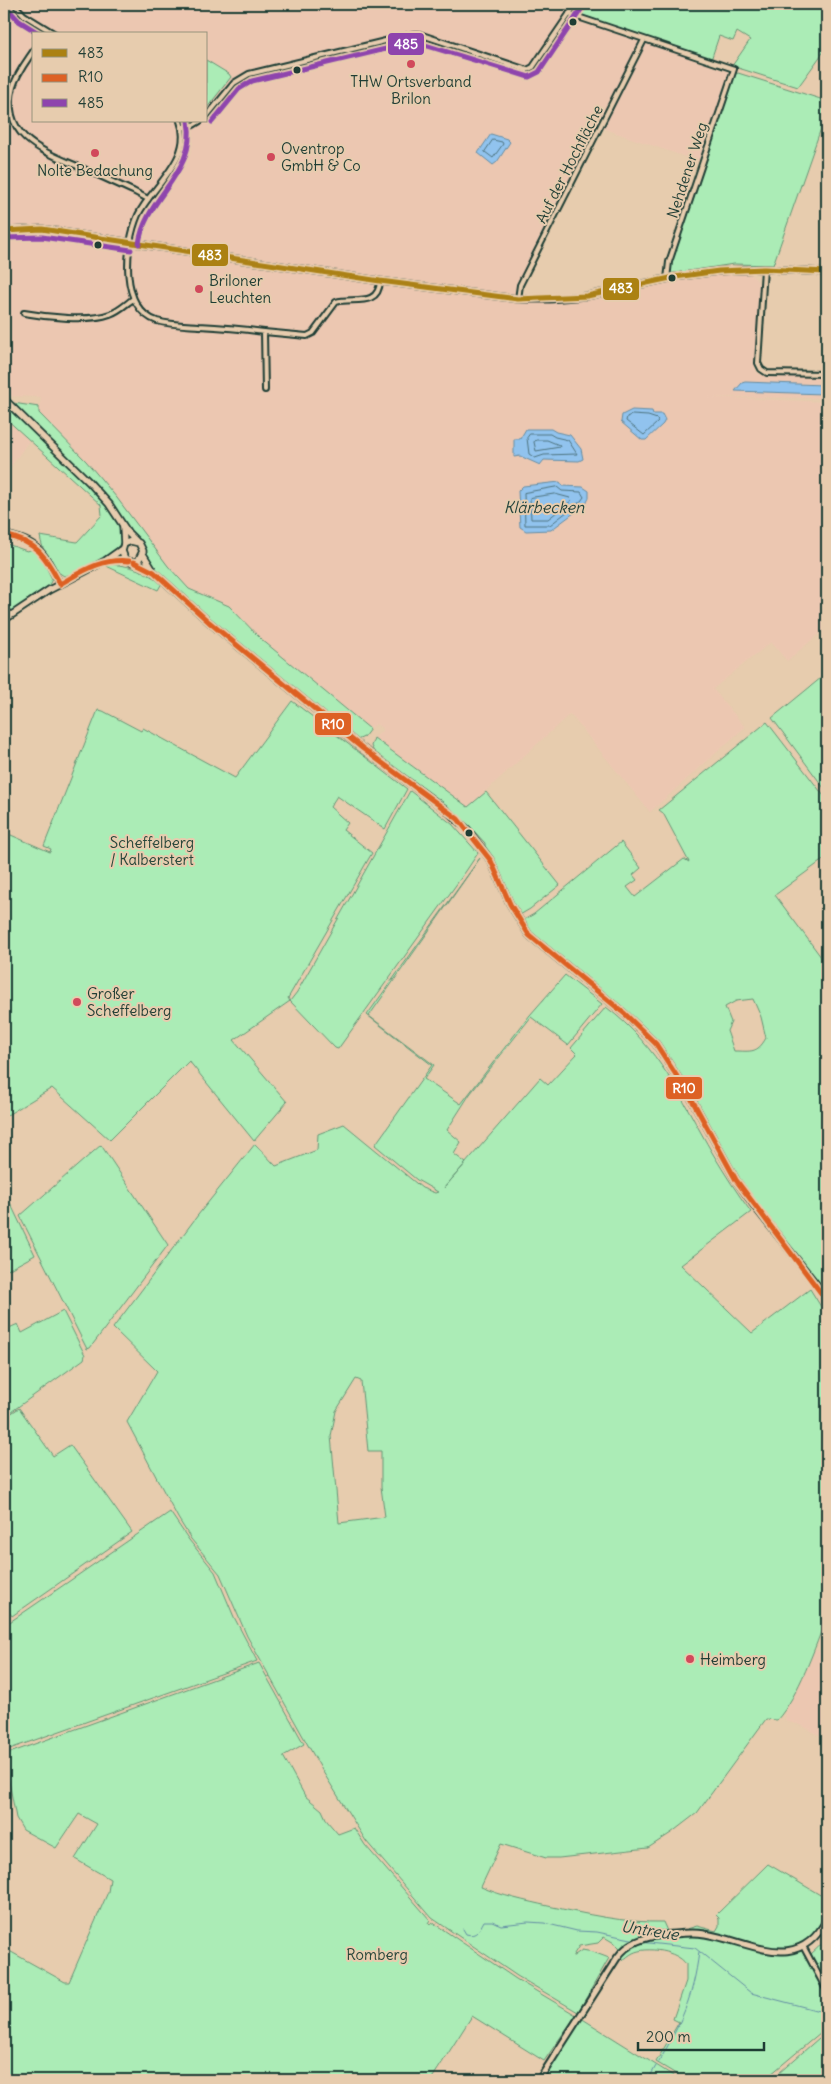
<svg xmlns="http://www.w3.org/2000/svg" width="831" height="2084" font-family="Delius,sans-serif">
<rect width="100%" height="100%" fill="#e7ccae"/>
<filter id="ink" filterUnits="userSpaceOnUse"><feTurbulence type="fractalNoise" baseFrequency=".02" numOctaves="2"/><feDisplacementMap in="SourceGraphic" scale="10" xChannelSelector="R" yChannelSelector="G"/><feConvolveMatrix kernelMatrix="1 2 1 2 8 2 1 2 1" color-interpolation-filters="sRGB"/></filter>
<g filter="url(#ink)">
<g fill="#ecc7b1" fill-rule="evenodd">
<path d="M4 4H573L566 15 732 73 703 163 599 127 517 288 521 301H571L711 273 747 272 755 278 759 284 755 367 757 372 763 375 827 378V398L709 397 827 402V560L820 562 827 576V627L787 661 771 642 713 689 745 727 650 812 570 714 468 807 374 738 383 730 381 727 376 724 370 729 261 639 229 606 189 589 168 566 86 461 39 413 41 397 10 396 4 399ZM34 34H206V121H34Z"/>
<path d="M4 417 29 441 4 476Z"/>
<path d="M814 1649 827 1656V1740L801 1725 785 1721 786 1710Z"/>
</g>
<g fill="#abecb6" stroke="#659475" fill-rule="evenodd">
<path d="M580 4H827V47L798 87 732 66 750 40 737 32 733 41 719 36 711 60 579 14 578 10Z"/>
<path d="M206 60 229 74 231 77 206 109Z"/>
<path d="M738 73 827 101V111L773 265 734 264 669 274V269L734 75Z"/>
<path d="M4 402 89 484 109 508 120 524 121 542 114 552 76 573 64 576C51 569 42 550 40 536L77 542 102 515 101 505 4 417Z"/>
<path d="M13 403 39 407V413L86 461 117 498 168 566 189 589 229 606 261 639 370 729 364 737 357 740 212 622 153 567 146 555 143 544 129 531 119 513 103 493Z"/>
<path d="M4 543 27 551 34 549 41 557 52 579 49 585 4 617Z"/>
<path d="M102 564C130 565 139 568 162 583L158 590Z"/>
<path d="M827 673V792L772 718Z"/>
<path d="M292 701 407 789 385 829 337 796 330 807 348 823 343 830 372 853 288 998 290 1001 297 992 410 791 452 824 478 853 466 871 338 1049 335 1048 290 1001 234 1040 287 1102 254 1141 189 1061 110 1140 52 1088 4 1117V832L50 852 51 849 44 846 98 710 103 711 141 731 143 728 235 778Z"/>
<path d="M767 722 827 800V857L775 895 827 965V1297L740 1180 695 1097 661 1045 629 1014 553 954 528 930 522 921 534 914 621 842 641 868 633 875 637 880 627 887 635 897 684 859 689 862 663 813 659 810ZM753 999 761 1017 766 1038C757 1054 751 1051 734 1051L727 1031 731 1022 725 1007 736 1001Z"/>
<path d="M374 738 468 807 486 792 560 885 530 909 518 916 485 848V843L459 815 374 752 371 746Z"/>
<path d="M480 858 369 1016 434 1065 424 1079 461 1104 530 1015 565 975 602 1004 568 1045 531 1017 470 1094 447 1130 461 1142 454 1154 466 1163 444 1188 540 1078 548 1085 577 1054 571 1048 606 1007C660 1048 680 1097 713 1154 725 1174 737 1193 751 1212L681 1265 752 1333 810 1289 823 1310 827 1323V1616C815 1647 799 1695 777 1720L766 1719 697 1813 671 1833 648 1848 559 1858H546L501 1844 481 1887C502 1896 526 1901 548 1906 586 1914 624 1923 663 1922L667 1931 651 1933 621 1949 616 1944 604 1937 598 1943 579 1946 572 1957 582 1950 593 1952 609 1958 578 2012 517 1976 432 1918 366 1841 323 1772 247 1636 220 1574 191 1539 178 1518 127 1422 157 1371 113 1328 198 1215 255 1144 276 1166 317 1150 318 1134 344 1124 422 1188 435 1193 438 1192 417 1180 375 1145 432 1065 367 1015ZM356 1379 361 1381 368 1451H381V1487L385 1517 339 1523 331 1436 336 1411Z"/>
<path d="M101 1145 168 1245 90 1348 87 1349 20 1216Z"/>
<path d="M4 1190 35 1255 4 1272Z"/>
<path d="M63 1311 85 1355 84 1359 4 1417V1318L9 1328 18 1324 22 1333Z"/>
<path d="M19 1408 53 1456 70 1445 132 1532 12 1616 4 1605V1418Z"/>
<path d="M170 1512 189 1540 215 1572 234 1617 257 1661 4 1751 5 1679 4 1626Z"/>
<path d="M259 1663 304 1744 283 1756 305 1796 322 1810 327 1821 338 1834 354 1828 365 1845 430 1920 428 1923 430 1925 432 1922 516 1979 576 2015 544 2061 472 2016 431 2080H4V1948L65 1982H69L108 1892 110 1879 75 1859 97 1824 79 1814 56 1848 23 1830 16 1818 4 1755Z"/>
<path d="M768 1864 827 1899C827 1914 816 1937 802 1944 792 1949 777 1948 767 1953 776 1954 799 1949 804 1951L827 1999V2027L764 2080H686L656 2062 679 2022 673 2019 686 1981V1964C677 1951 647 1946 633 1953 629 1955 626 1958 623 1960L619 1957C642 1938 659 1937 687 1935V1929L697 1926 716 1931 719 1926V1918L716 1915Z"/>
<path d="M827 1939V1987L810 1955Z"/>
<path d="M581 2018 680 2080H540Z"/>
<path d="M827 2031V2080H771Z"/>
</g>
<g fill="#91c3ee" stroke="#638da4">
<path d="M491 134 507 139 510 142 497 162 493 165 478 153Z"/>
<path d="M745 382 823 385 825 392 823 394 735 391 742 383Z"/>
<path d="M632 410 652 411 653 414H662L665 420 663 424 646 440H642L621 422 622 415Z"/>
<path d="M526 429H551L556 432 570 435 581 449 583 459 579 461 544 460 540 465 520 456 514 457V439H520Z"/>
<path d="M560 482 563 486 583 487 589 491V498L586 504 551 530 526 531 520 527 518 491 523 486Z"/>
</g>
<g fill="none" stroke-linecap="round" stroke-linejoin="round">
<g stroke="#4d737e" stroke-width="1">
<path d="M493 140 502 142 503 144 493 158 485 152Z"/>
<path d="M632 415 648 416 657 419 658 422 644 435 626 421 627 417Z"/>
<path d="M530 434H550L555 437 568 440 577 454 544 455 535 458 529 454 527 438Z"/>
<path d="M537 440H547L559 445 560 447 536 451 534 442Z"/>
<path d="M557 487 562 491 581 492 584 497 581 501 550 525H525L524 493Z"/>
<path d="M555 494 570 498 571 501 548 519H531L530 498Z"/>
</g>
<g stroke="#638da4" stroke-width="1">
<path d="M463 1929 466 1934C477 1937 479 1930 484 1921H492L501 1925 528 1922 544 1923 577 1931 597 1932 636 1940"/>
<path d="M639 1942 695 1948 751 1993 827 2013"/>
<path d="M659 2062C681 2022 693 1999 699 1952"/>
<path d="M648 2080 656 2066"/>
</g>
<defs>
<g id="street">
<path d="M14 4 24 15 55 34"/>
<path d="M569 14 734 69 669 262 667 279"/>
<path d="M34 50C26 62 17 73 13 87 0 136 42 151 77 166 96 174 115 183 133 191L148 199"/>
<path d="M206 117 234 83 249 74 414 34H419L527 70 533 67 576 4"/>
<path d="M180 121C194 158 152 186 138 215 125 245 119 308 157 321 171 325 185 325 199 326 221 327 243 329 264 332L265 390"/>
<path d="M182 127H190L200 121"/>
<path d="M764 269 758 363 761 369 767 373 827 374"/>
<path d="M518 299 520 285 644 40"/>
<path d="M24 313C46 317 89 322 110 314 119 311 126 304 133 299"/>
<path d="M264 332 307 336 313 333 336 302C352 297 379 308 380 281"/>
<path d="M803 1946 827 1991"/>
</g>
<g id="secondary">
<path d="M4 231 42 229 380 281 518 299H550L587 296 675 277 719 271 764 269 827 272"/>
<path d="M4 535C40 541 44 554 60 584"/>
<path d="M539 2080 617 1958C628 1942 645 1937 663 1935 678 1934 691 1931 705 1934 751 1941 798 1976 827 1919"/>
</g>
<g id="primary">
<path d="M4 399 89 482 109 504 128 533 136 541"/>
<path d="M123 527 124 544"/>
<path d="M143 554 154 572 209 622 362 748 445 809 467 829 491 861 510 904 529 935 625 1014 656 1044 691 1098 736 1180 756 1208 816 1284 827 1301"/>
<path d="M107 561 125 559 131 562 138 561 143 551 139 543 131 541 124 544 122 551 125 559"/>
<path d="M4 620 49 590 105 561 122 549"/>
</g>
</defs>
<use href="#street" stroke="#1f3d34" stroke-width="8"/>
<use href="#secondary" stroke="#1f3d34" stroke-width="9"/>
<use href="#primary" stroke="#1f3d34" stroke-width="9"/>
<use href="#street" stroke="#e7ccae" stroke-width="4"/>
<use href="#secondary" stroke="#e7ccae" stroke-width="5"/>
<use href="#primary" stroke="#e7ccae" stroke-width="5.5"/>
<defs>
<path id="bus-1" d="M4 231 42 229 380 281 518 299 587 296 675 277 719 271 764 269 827 272"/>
<g id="bus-2">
<path d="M4 535C37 542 45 555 60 584"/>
<path d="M134 562 154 572 209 622 362 748 458 819 491 861 510 904 529 935 625 1014 656 1044 691 1098 736 1180 827 1301"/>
<path d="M60 584C83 571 102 558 129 561"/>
</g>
<g id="bus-3">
<path d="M8 9 19 21 40 34"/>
<path d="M212 122 239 89 252 81 415 42 529 77 539 72 582 8"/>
<path d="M4 238 42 237 131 250"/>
<path d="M139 244C145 196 198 173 188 121"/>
</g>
</defs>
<use href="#bus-1" stroke="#e7ccae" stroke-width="9"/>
<use href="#bus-2" stroke="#e7ccae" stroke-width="9"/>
<use href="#bus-3" stroke="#e7ccae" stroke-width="9"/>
<use href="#bus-1" stroke="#ab8112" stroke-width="5"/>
<use href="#bus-2" stroke="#dd6124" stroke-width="5"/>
<use href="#bus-3" stroke="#8e44ad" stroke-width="5"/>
</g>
</g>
<g fill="#1f3d34" stroke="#e7ccae" stroke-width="2">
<circle cx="573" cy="22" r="4.5"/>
<circle cx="297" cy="70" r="4.5"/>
<circle cx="98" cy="245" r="4.5"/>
<circle cx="672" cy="278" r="4.5"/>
<circle cx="469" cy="833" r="4.5"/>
</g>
<g fill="#d1495b" stroke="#e7ccae" stroke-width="2">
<circle cx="411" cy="64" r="5"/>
<circle cx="95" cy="153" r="5"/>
<circle cx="271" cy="157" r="5"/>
<circle cx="199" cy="289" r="5"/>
<circle cx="77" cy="1002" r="5"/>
<circle cx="690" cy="1659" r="5"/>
</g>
<g text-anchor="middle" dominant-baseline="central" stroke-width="4" stroke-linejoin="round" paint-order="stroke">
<g font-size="15" fill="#1f3d34" stroke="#e7ccae" text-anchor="start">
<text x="411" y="81" text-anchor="middle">THW Ortsverband<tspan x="411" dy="17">Brilon</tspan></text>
<text x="281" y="148">Oventrop<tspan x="281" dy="17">GmbH &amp; Co</tspan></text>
<text x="95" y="170" text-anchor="middle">Nolte Bedachung</text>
<text x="209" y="280">Briloner<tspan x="209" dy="17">Leuchten</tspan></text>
<text x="87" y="993">Großer<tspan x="87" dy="17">Scheffelberg</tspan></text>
<text x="700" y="1659">Heimberg</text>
</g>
<g font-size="15" fill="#1f3d34" stroke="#e7ccae">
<text transform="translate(569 164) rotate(-63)">Auf der Hochfläche</text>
<text transform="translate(687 170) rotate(-72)">Nehdener Weg</text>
</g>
<g font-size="15" fill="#26463a" stroke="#e7ccae">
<text x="152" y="842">Scheffelberg<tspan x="152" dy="17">/ Kalberstert</tspan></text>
<text x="377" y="1954">Romberg</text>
</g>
<g font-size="16" font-style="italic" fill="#25443d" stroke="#e7ccae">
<text x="544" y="507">Klärbecken</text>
<text transform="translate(650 1930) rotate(9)">Untreue</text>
</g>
</g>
<g stroke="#e7ccae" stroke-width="2">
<rect x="387" y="32" width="38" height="24" rx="5" fill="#8e44ad"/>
<rect x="191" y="243" width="38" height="24" rx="5" fill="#ab8112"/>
<rect x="602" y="277" width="38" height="24" rx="5" fill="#ab8112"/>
<rect x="314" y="712" width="38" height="24" rx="5" fill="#dd6124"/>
<rect x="665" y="1076" width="38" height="24" rx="5" fill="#dd6124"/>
</g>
<g font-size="14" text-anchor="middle" font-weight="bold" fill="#fff">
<text x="406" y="49">485</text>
<text x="210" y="260">483</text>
<text x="621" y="293">483</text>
<text x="333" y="729">R10</text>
<text x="684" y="1093">R10</text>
</g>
<rect width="831" height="2084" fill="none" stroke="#e7ccae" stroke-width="20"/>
<rect x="10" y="10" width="811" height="2064" fill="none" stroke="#1f3d34" stroke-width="2" filter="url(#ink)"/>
<rect x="32" y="32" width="175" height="90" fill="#e7ccae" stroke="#97937d"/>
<rect x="42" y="49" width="25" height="8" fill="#ab8112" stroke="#97937d"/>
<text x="78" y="58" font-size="15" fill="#1f3d34">483</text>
<rect x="42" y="74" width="25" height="8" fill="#dd6124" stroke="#97937d"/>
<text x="78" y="82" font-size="15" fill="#1f3d34">R10</text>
<rect x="42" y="99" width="25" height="8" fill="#8e44ad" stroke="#97937d"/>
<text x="78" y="108" font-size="15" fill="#1f3d34">485</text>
<path d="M638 2042v8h126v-8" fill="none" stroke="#1f3d34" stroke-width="2.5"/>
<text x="646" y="2042" font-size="15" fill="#1f3d34" stroke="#e7ccae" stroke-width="4" paint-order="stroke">200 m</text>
</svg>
